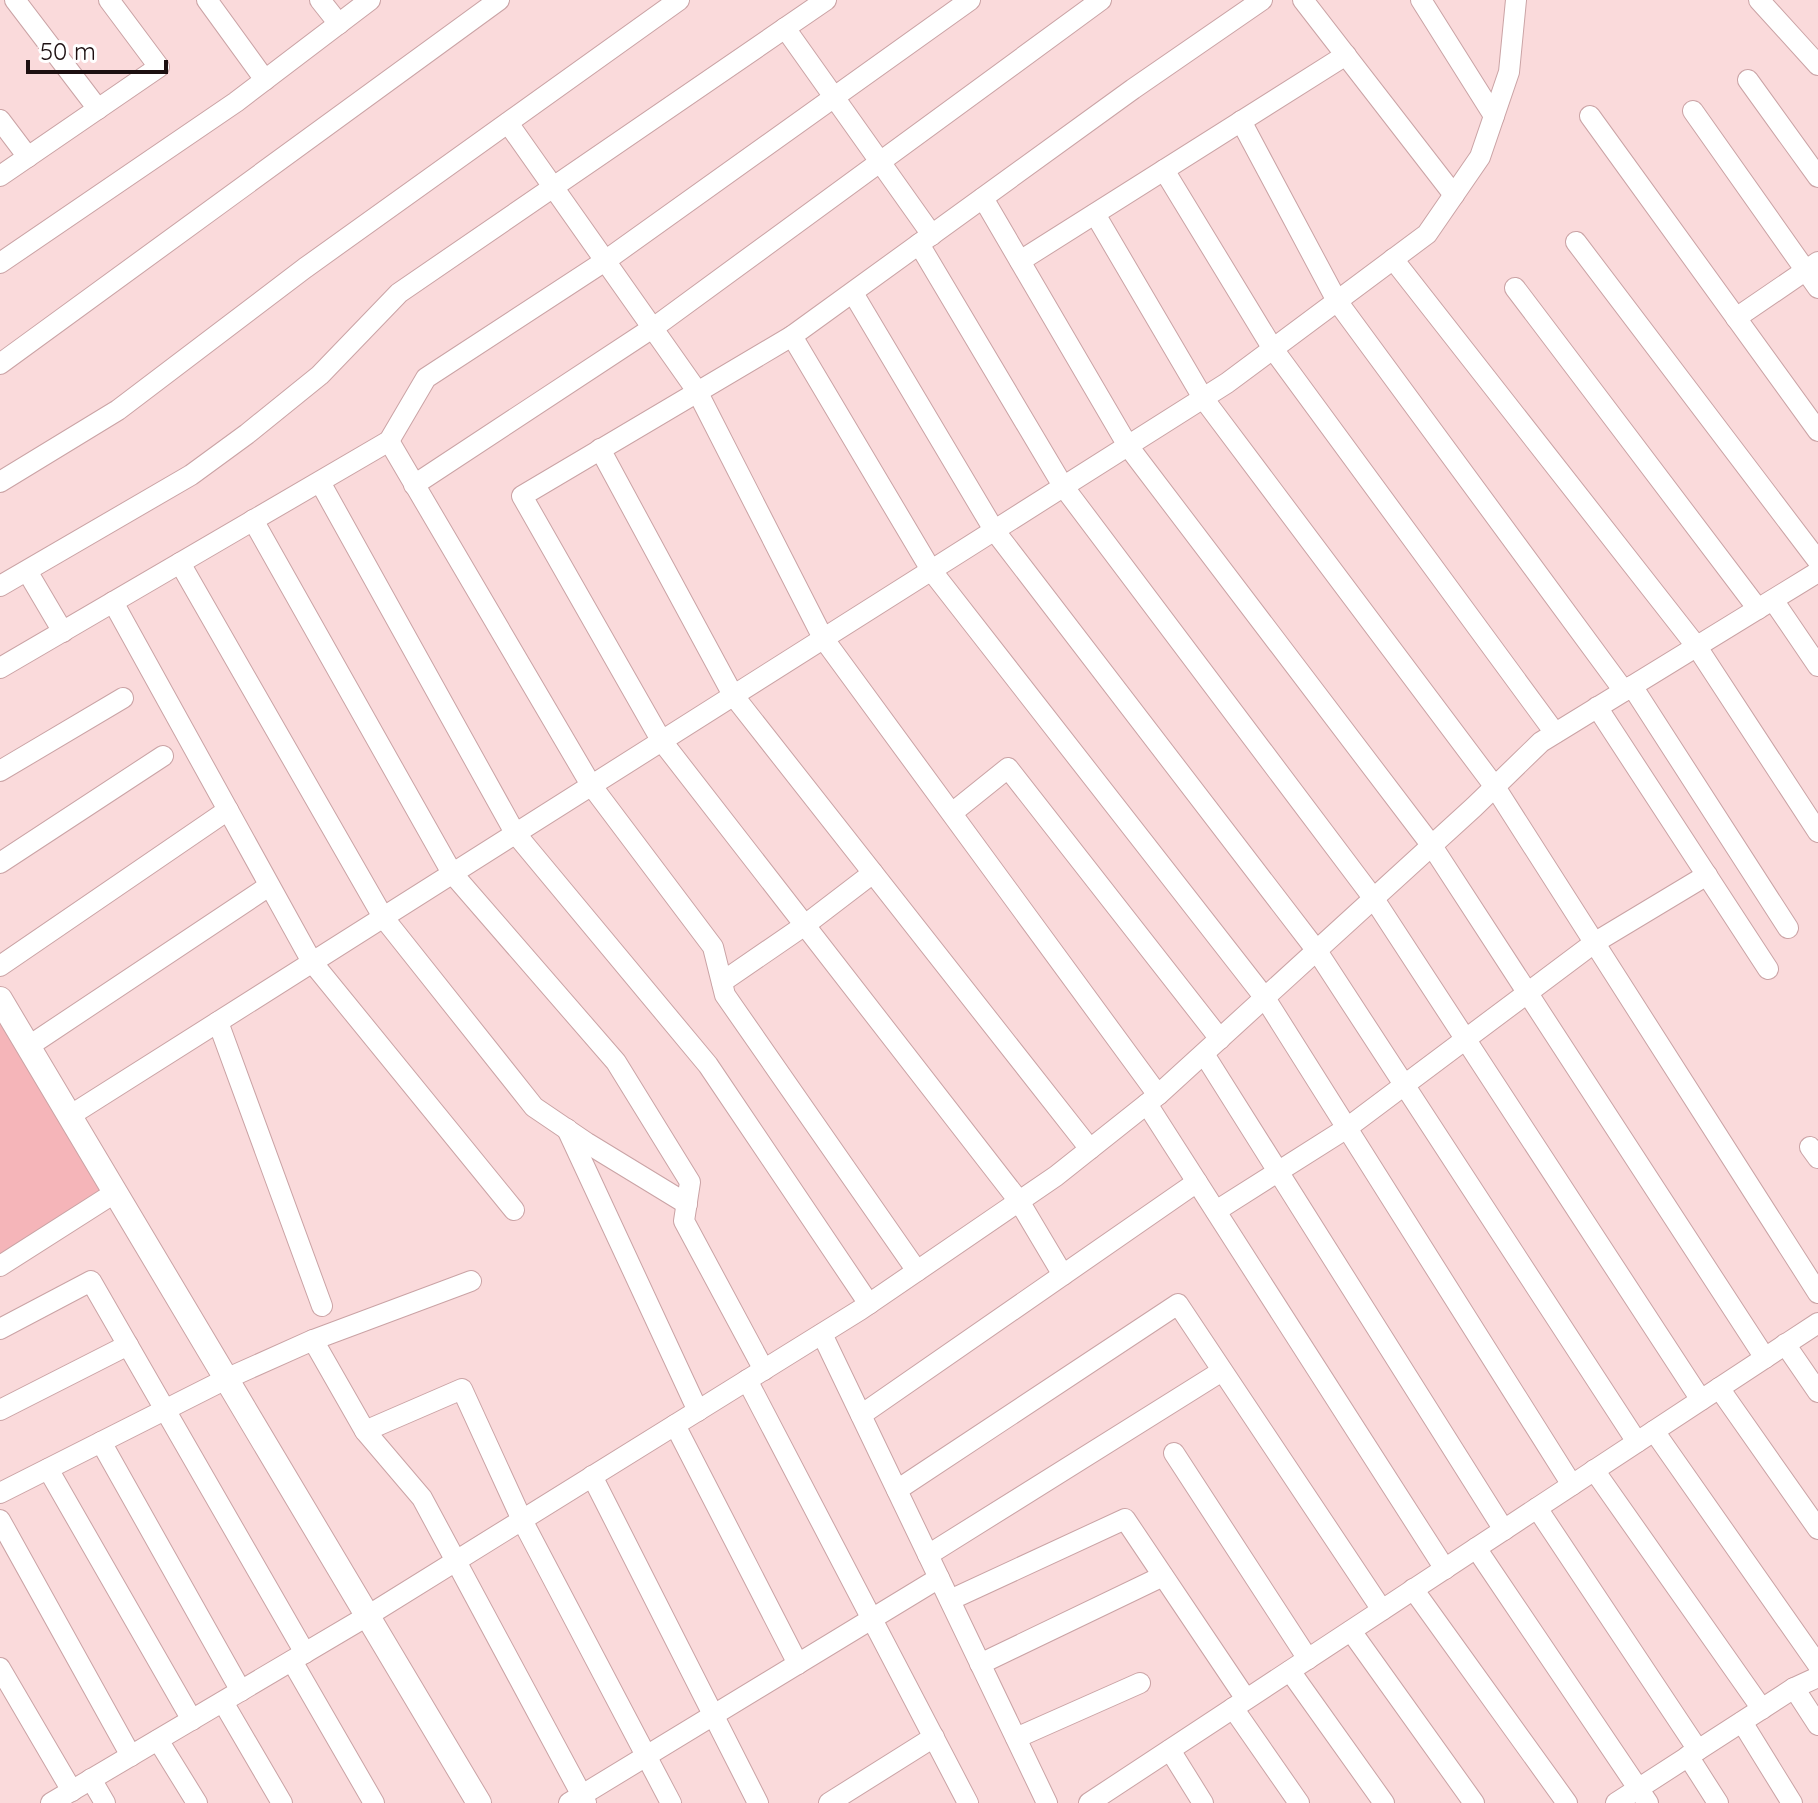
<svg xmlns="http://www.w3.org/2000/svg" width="1818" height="1803" font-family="Quicksand,sans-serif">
<rect width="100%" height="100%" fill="#fadadb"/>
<path fill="#f5b5b9" d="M0 1000 114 1188 0 1254Z"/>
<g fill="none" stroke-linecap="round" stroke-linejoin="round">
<defs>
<g id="minor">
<path d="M15 0 98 109"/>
<path d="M207 0 265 80"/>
<path d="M320 0 339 24"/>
<path d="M1303 0 1454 195"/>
<path d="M1421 0 1494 116"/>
<path d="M1759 0 1818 65"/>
<path d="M785 28 932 235"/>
<path d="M1748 80 1818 177"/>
<path d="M1693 111 1818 288"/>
<path d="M1590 116 1818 431"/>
<path d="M0 120 28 157"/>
<path d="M1241 121 1337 301 1624 691"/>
<path d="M508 123 697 391 823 638 1158 1095"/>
<path d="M1164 170 1273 349 1555 733"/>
<path d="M0 176 159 67 109 0"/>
<path d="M983 198 1128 446 1432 846 1765 1358"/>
<path d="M1095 214 1203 398 1495 787 1818 1293"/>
<path d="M1576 242 1818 561"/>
<path d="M919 244 1063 486 1374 899 1701 1400"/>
<path d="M1393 259 1697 647 1818 832"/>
<path d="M1020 261 1346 55"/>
<path d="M0 263 236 102 370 0"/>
<path d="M1515 288 1758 609"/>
<path d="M853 293 994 530 1317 951 1637 1442"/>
<path d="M1736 318 1818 262"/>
<path d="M792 336 931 570 1265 998 1572 1485"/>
<path d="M0 364 499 0"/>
<path d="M389 441 591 785 713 947 725 995 917 1271"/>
<path d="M600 449 733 695 1090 1149"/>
<path d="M0 482 118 410 305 268 679 0"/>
<path d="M320 482 515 833 708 1065 869 1304"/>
<path d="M414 485 660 323 1101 0"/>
<path d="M253 520 452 873 616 1062 690 1182 684 1221 764 1370"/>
<path d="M180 563 383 917 534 1107 587 1143 687 1204"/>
<path d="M27 571 63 632"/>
<path d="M0 586 191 475 247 434 320 375 399 293 826 0"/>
<path d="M1773 600 1818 666"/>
<path d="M113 602 312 962 514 1210"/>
<path d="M0 668 389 441 426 378 605 261 970 0"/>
<path d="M1632 686 1788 928"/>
<path d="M1597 707 1768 969"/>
<path d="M0 771 123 698"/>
<path d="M952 813 1008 768 1220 1039"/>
<path d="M0 863 163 756"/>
<path d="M0 966 228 810"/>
<path d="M722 982 805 925 873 873"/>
<path d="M218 1022 322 1306"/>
<path d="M29 1046 269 886"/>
<path d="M1204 1054 1504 1530"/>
<path d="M1147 1104 1445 1569"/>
<path d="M71 1115 1227 383 1427 234 1480 157 1509 72 1516 0"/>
<path d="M567 1129 698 1411"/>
<path d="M1810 1147 1818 1158"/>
<path d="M1216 1211 1347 1128 1594 943 1707 875"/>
<path d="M0 1266 116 1192"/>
<path d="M1063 1275 1019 1201 661 740 522 496 792 336 1133 89 1262 0"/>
<path d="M0 1329 91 1281 305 1653"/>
<path d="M822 1334 1047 1803"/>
<path d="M313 1340 471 1281"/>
<path d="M1785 1344 1818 1392"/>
<path d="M747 1380 968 1803"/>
<path d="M1719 1388 1818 1529"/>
<path d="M0 1410 128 1345"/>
<path d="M861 1415 1197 1182"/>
<path d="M675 1425 798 1664"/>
<path d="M365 1431 462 1389 522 1520 671 1803"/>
<path d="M1654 1431 1818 1665"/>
<path d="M101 1442 241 1691"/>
<path d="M1174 1453 1308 1659"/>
<path d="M48 1469 192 1720"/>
<path d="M1594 1470 1762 1709"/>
<path d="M592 1476 758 1803"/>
<path d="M897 1490 1178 1304 1382 1610"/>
<path d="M0 1493 228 1378 313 1340 365 1431 422 1498 586 1803"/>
<path d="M1537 1508 1698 1750"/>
<path d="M0 1520 131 1756"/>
<path d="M1476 1548 1648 1803"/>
<path d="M928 1555 1222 1371"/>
<path d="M1413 1589 1567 1803"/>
<path d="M950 1600 1125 1519 1246 1699"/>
<path d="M1351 1631 1474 1803"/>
<path d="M292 1661 374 1803"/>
<path d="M980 1664 1163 1576"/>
<path d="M0 1668 72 1791"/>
<path d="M1290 1671 1384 1803"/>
<path d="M1794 1688 1818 1725"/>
<path d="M223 1702 282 1803"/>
<path d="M1233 1708 1299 1803"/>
<path d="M1742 1722 1792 1803"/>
<path d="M1016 1738 1140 1683"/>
<path d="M158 1740 197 1803"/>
<path d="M1170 1750 1203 1803"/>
<path d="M1688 1756 1718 1803"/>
<path d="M91 1779 105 1803"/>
<path d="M51 1803 369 1615 860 1310 1056 1176 1158 1095 1474 807 1541 742 1818 572"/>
<path d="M569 1803 939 1578"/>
<path d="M829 1803 934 1737"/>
<path d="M1089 1803 1818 1323"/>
<path d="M1616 1803 1794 1688 1818 1677"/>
</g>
<path id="tertiary" d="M0 999 479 1803"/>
</defs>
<use href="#minor" stroke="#caa3a5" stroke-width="22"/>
<use href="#tertiary" stroke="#caa3a5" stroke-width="26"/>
<use href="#minor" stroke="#fff" stroke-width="20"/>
<use href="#tertiary" stroke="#fff" stroke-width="24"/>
</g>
<path d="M28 60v12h138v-12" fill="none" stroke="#1d1011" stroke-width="4"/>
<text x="40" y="60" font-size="24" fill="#1d1011" stroke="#ffffff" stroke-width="6" paint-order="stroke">50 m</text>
</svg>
